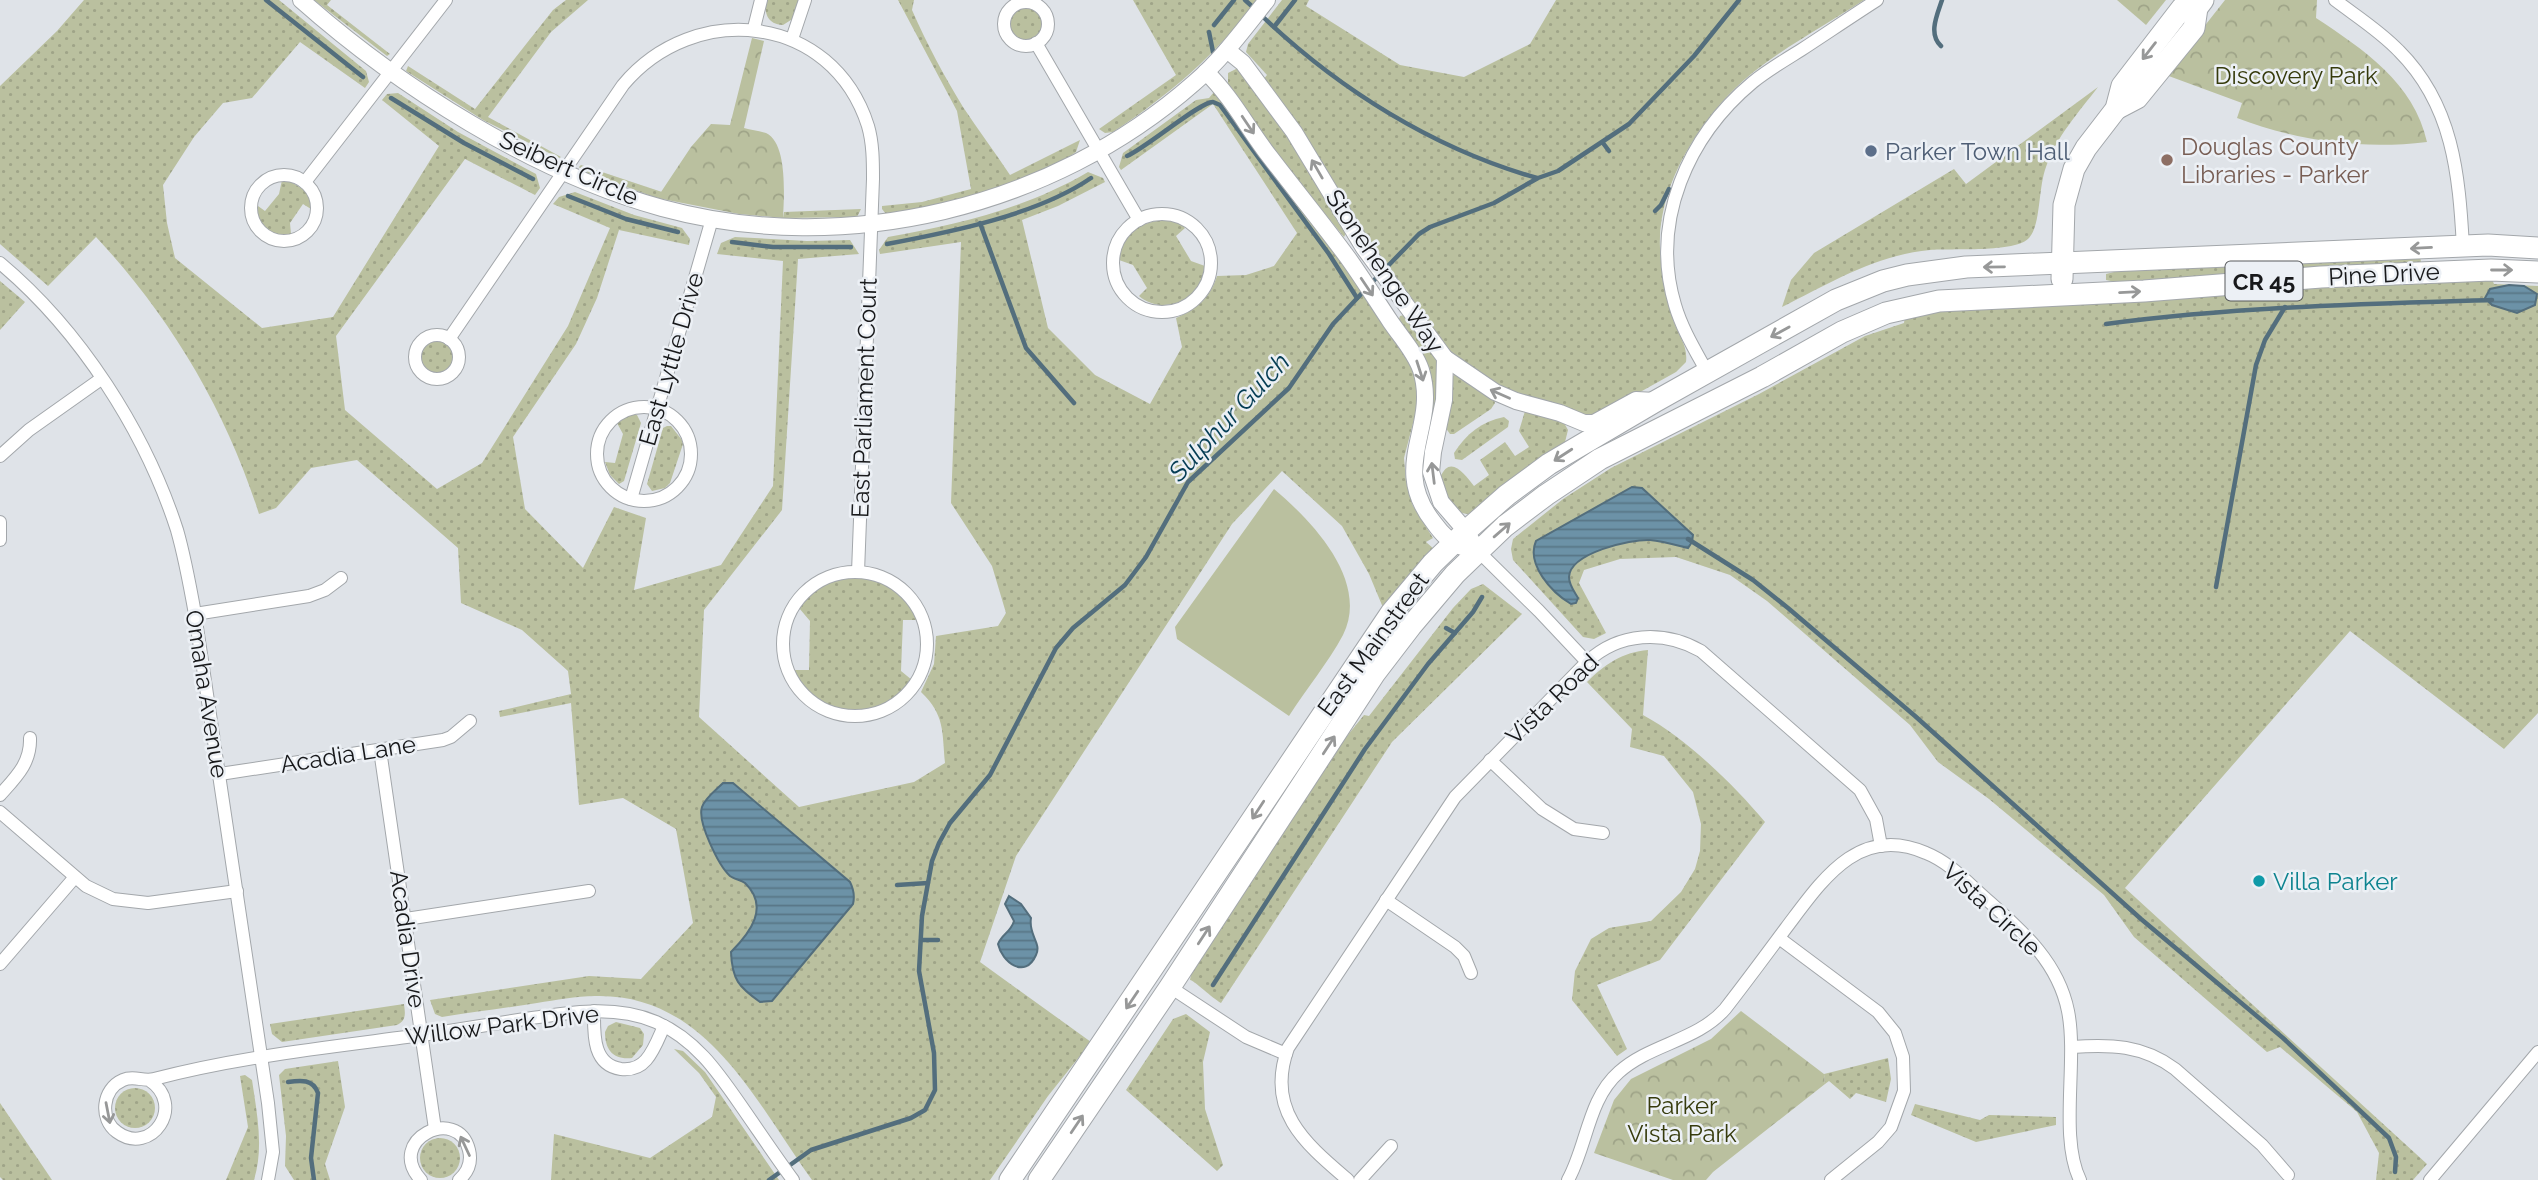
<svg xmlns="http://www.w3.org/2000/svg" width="2538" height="1180" font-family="Raleway,sans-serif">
<defs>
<pattern id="grass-dots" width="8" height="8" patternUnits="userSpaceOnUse" patternTransform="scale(1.75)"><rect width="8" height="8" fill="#bac09f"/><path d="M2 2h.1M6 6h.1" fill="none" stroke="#9fa488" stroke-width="1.8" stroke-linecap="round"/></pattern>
<pattern id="park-crowns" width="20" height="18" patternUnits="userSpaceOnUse" patternTransform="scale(1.75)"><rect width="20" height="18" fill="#bac09f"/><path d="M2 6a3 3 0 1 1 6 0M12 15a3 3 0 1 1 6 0" fill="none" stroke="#9fa488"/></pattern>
<pattern id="water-rules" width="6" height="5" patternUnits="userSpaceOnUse" patternTransform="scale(1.75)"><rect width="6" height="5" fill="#6c92a7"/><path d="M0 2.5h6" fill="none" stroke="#587687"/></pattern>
</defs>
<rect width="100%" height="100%" fill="#dfe3e8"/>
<g fill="url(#grass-dots)">
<path d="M84 0H279L366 71 369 82 365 88 300 42 252 98 223 103 194 137 163 185 167 223 175 258 262 328 333 317 439 146 382 100 387 94 398 93 458 132 536 174 540 188 535 195 465 159 336 336 345 410 437 489 482 463 568 326 610 228 553 204 559 197 575 192 634 215 682 228 690 239 689 245 619 230 597 298 576 344 513 437 525 509 583 568 614 507 646 518 634 590 721 565 773 486 783 261 717 254 721 243 735 237 807 241 850 240 859 254 798 259 782 510 704 610 699 717 799 807 914 782 945 763C942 731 945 715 921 692L934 664 936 636 998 626 1006 613 992 566 951 503 961 242 880 254 879 250 888 237C957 225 1027 208 1088 172L1103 178 1105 182 1058 206 1022 220 1048 328 1095 375 1150 404 1182 347 1176 318C1197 309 1210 298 1217 276L1246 275 1274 266 1297 233 1213 104 1121 170 1119 167 1123 153 1196 100 1209 98 1214 92 1219 96 1345 263 1409 357 1417 379V408L1404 458 1406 481 1413 506 1433 538 1426 542 1434 549 1384 610 1369 574 1342 526 1282 471 1232 524 1016 856 980 962 1091 1042 1048 1096 990 1180H812C756 1103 707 993 595 996 576 996 556 1000 537 1003 506 1008 474 1012 442 1017L435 1014 430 1000 589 976 641 979 693 923 676 829 623 798 579 805 571 703 500 717 499 711 571 694 568 671 522 630 461 603 458 548 357 460 311 468 276 508 259 514C226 410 170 316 96 237L48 286 0 244V86L57 31Z"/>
<path d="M314 0H331L327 5 390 54 387 56Z"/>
<path d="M566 0H588L551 32 488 117 561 157 559 158 483 120 406 71 408 66 475 109 553 10Z"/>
<path d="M765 0H801L794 18 783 25C767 24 765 14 765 0Z"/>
<path d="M898 0H914L912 10C927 44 944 76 963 107 978 130 995 152 1010 175L1080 140 1076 152C1025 188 946 203 886 214L882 209V206L922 202 971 189 957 111Z"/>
<path d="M1133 0H1257C1217 54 1169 95 1113 132L1105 133 1099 129 1176 75Z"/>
<path d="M1282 0H1309L1306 6 1400 65 1464 77 1530 44 1556 0H1864C1826 25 1777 51 1744 80 1699 120 1657 187 1660 248 1661 273 1666 298 1674 322 1679 336 1688 346 1686 362L1676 372 1599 415 1591 416 1506 392 1448 351 1410 303 1263 80 1267 75 1246 52 1248 44Z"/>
<circle cx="1026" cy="23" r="17"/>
<path d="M1238 68 1295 144 1346 233 1344 237 1287 168 1228 84V73Z"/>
<path d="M2098 87C2079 112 2056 137 2046 167 2038 188 2041 225 2029 238 2016 253 1951 248 1930 250 1876 255 1830 283 1782 307L1791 280 1814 253 1954 169 1966 184Z"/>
<path d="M581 165 662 192 657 198 582 171 579 167Z"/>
<path d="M286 179 306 191 313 206 311 209 303 204 290 223 291 234C273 241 258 226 256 209L258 206 265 211 279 194 282 180Z"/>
<path d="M861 209 857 217 783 218 784 212Z"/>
<path d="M1170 220 1179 222 1185 228 1176 236 1191 261 1205 266C1204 299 1163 317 1139 296L1147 288 1133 265 1119 260C1118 232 1146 219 1170 220Z"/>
<path d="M2420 256 2421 262 2384 266 2120 283 2106 280V274L2122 270Z"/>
<path d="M2491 277 2494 284 2538 286V713L2504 749 2350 631 2125 888 2427 1164 2413 1180H2376L2379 1153 2357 1112 2280 1047 2267 1052 2134 937 2104 895 1989 799 1938 762 1910 725 1767 601 1730 575 1676 557 1620 559 1584 570 1579 583 1606 633 1594 639 1583 637 1513 560 1511 549 1513 539 1563 499 1611 468 1759 394 1865 336 1904 323 1905 316 1929 311Z"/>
<path d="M0 281 25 302 0 330Z"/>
<path d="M1404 315 1437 359 1440 384 1431 424V388L1398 322 1400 316Z"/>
<circle cx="437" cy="357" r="17"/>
<path d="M1456 374 1494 399 1495 403 1491 409 1454 434H1450L1445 427 1450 378Z"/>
<path d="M1525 411 1563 421 1568 430 1565 442 1469 514C1448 513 1446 495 1440 478 1450 453 1465 475 1474 486L1489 475 1480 460 1505 442 1515 456 1529 447 1519 431Z"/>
<path d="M630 415H637L641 423 624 481 619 484 610 475 605 462 615 463 623 434 617 423Z"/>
<path d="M1504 417 1509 421 1508 427 1462 460 1455 459 1454 453C1466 434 1482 421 1504 417Z"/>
<path d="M667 426H671L682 440 683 444 670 483 665 488 652 491 647 484 663 428Z"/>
<path d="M850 577C875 577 909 589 917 616L916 620H903L901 671 912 680 910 684C903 692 894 701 884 705 853 721 808 706 794 674L795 670H809L810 621 799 608 800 605C813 589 829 581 850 577Z"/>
<path d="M1483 584 1522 614 1392 742 1221 1003C1212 998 1195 981 1190 980L1192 969 1343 741 1364 715 1369 716 1453 608 1471 589Z"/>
<path d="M1648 650 1643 715C1686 738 1734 785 1765 822L1660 960 1597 985 1627 1049 1617 1056 1572 1000 1575 971 1591 939 1609 928 1651 921 1681 892 1695 869 1700 851 1701 824 1693 792 1664 756 1630 747 1632 729 1587 682C1605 664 1623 652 1648 650Z"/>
<path d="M404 1004C405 1013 407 1020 397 1025L282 1042 272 1034 270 1024Z"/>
<path d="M1186 1014 1210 1032 1203 1062 1205 1109 1223 1165 1217 1171 1126 1090 1173 1019Z"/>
<path d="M616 1022 640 1028 644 1034 643 1045 632 1058C613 1060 605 1050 605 1032L608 1026Z"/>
<path d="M674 1049 683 1051 705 1072 779 1180H551L554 1134 650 1158 712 1117 716 1097 699 1073Z"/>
<path d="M1888 1058 1891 1079 1886 1102 1856 1093 1850 1099 1829 1081 1825 1084 1824 1074Z"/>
<path d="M338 1061 345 1107 325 1164 330 1180H294L285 1166 286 1136 279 1075 285 1069Z"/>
<path d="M245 1075 252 1080C257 1114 264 1147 254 1180H226L248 1127 240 1076Z"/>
<circle cx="135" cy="1108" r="20"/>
<path d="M0 1103 52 1180H3L0 1177Z"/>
<path d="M1915 1104 1980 1120 1989 1115 2056 1117V1125L1976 1142 1911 1115Z"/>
<circle cx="440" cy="1158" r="20"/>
</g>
<g fill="url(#park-crowns)">
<path d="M2117 0H2166L2146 25Z"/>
<path d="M2225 0H2317L2316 18C2363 49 2414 83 2427 142 2362 150 2297 141 2237 118L2242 103 2166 75Z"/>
<path d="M752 38 764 41 744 128C751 130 760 131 766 133 788 143 784 198 783 218L739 214 657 198 691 147 711 124 730 125Z"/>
<path d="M1741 1011 1824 1074 1825 1084 1713 1172 1706 1180H1673L1594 1153 1614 1100 1631 1079 1711 1039Z"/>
</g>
<path fill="#bac09f" d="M1274 489C1312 521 1370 581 1343 635 1328 663 1306 689 1289 716L1177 639 1175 627Z"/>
<g fill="url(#water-rules)" stroke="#536e7d" stroke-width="2">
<path d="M2509 285 2524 286 2537 294 2535 305 2517 313 2492 305 2485 298 2490 289Z"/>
<path d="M1632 487 1642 488 1693 535 1692 542 1688 548C1676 545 1662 541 1650 540 1630 539 1570 553 1569 577 1569 585 1574 591 1578 598L1576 603 1571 604C1551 592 1526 564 1536 541Z"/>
<path d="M723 783H733L850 882C854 890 855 896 853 904L772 1001 760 1002C739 987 732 980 731 952 750 933 770 907 745 883 741 880 734 879 730 876 719 866 697 822 702 807 705 798 716 790 723 783Z"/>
<path d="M1009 896 1021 904 1031 918C1028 935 1042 943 1036 955 1025 980 1002 962 998 944 1002 934 1011 932 1014 921L1005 904Z"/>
</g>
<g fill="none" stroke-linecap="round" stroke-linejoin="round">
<g stroke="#536e7d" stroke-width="4.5">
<path d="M266 0 363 77"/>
<path d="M1245 0 1255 9"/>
<path d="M1261 15C1338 89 1434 149 1537 178"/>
<path d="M1214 25 1234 0"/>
<path d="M1274 27 1295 0"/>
<path d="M1209 32 1213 52"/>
<path d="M1941 46C1928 34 1937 15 1942 0"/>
<path d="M391 98 464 143 533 179"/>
<path d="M1603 143 1609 151"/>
<path d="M1127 156C1146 148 1201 101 1213 102L1220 105 1329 254 1357 298"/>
<path d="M568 196 626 219 678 232"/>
<path d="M1655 211 1661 205 1669 189"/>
<path d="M980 223 1026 348 1074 403"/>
<path d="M732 242 773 247H851"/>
<path d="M887 244C951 232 1037 215 1091 178"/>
<path d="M1384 270 1419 234 1430 227 1494 203 1538 178 1558 171 1629 124 1694 56 1739 0"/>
<path d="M2106 324C2234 307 2363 304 2492 300"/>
<path d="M1688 539 1753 580 1788 608 1915 716 2141 919 2283 1038 2389 1138 2396 1157 2395 1172"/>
<path d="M2216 587 2256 365 2265 340 2285 307"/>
<path d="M1446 628 1455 633"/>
<path d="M897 885 928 883"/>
<path d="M921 940H938"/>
<path d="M1213 985 1365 749 1428 664 1473 612 1482 597"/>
<path d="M288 1082C301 1080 313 1079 318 1093L311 1158 314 1180"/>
<path d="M769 1180 811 1150 911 1118 925 1110 935 1090 934 1053 919 971 922 916 932 861 939 843 950 823 990 775 1056 648 1073 628 1125 585 1146 557 1188 482 1289 388 1333 324 1378 276"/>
</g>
<defs>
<g id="minor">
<path d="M2335 0C2356 16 2380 31 2399 51 2453 105 2459 174 2463 247"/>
<circle cx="1026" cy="24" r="22"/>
<path d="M754 28 761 0"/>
<path d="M792 39 805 0"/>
<path d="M1036 43 1139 220"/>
<circle cx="284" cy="208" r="33"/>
<path d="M305 182 446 0"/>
<circle cx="1162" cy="263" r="49"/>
<path d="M0 263C80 330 145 431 177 530 185 558 190 586 195 614L268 1103 273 1152 268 1180"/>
<circle cx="437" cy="357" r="22"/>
<path d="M449 339 623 85C694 0 832 13 868 126 873 143 873 162 873 179L858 572"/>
<path d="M1707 372C1695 350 1682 329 1675 305 1650 221 1688 136 1753 82 1768 70 1785 60 1801 50 1827 33 1852 16 1877 0"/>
<circle cx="644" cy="454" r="47"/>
<path d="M0 456 29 430 101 379"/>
<path d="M631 499 712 219"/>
<path d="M0 522V540"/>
<path d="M1478 551 1539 611 1587 662"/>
<circle cx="855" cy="644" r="72"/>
<path d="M195 614 309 596 325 590 341 578"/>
<path d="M380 750 435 1129"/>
<path d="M1490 760 1542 809 1574 829 1603 833"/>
<path d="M220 774 443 740 451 737 470 721"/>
<path d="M0 795C16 777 31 763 30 738"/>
<path d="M0 812 86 886 113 899 148 903 237 891"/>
<path d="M1386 900 1455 947 1464 956 1471 973"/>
<path d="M406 919 589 891"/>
<path d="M1779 938 1878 1012 1895 1033 1903 1057 1904 1091 1891 1127 1878 1142 1831 1180"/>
<path d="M0 964 75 877"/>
<path d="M1170 987 1246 1037 1286 1054"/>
<path d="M594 1011C594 1033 592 1065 621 1069 631 1070 640 1067 646 1060 654 1051 659 1037 664 1026"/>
<path d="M2072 1047C2110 1044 2143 1045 2175 1069L2262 1145 2288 1175"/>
<path d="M149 1080C187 1105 151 1157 117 1132 99 1119 102 1089 123 1080 134 1075 143 1082 154 1079 245 1055 342 1046 436 1033 466 1028 495 1024 525 1019 569 1013 613 1004 656 1022 697 1040 719 1074 744 1110 760 1133 776 1157 793 1180"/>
<path d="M421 1180C384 1140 458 1104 469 1150 472 1162 468 1172 459 1180"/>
<path d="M1348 1180C1306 1144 1265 1111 1288 1048L1455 797 1587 662C1619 632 1664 630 1701 651L1860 790 1876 819 1881 846"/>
<path d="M1360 1180 1391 1146"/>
<path d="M1568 1180C1587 1146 1588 1099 1619 1072 1650 1044 1697 1041 1725 1009 1746 982 1766 955 1786 928 1821 882 1858 823 1926 853 1949 862 1967 882 1985 898 2021 930 2058 961 2068 1011 2078 1061 2059 1137 2080 1180"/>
<path d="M2430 1180 2538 1052"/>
</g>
<g id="tertiary">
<path d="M301 0C399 87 535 173 662 208 845 258 1052 208 1194 83 1222 59 1244 29 1267 0"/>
<path d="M1227 50 1243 63 1294 132 1364 248 1445 358 1444 400 1433 452 1431 472 1441 502 1466 531 1478 551"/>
<path d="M1206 72C1232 97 1248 129 1270 157 1296 191 1323 224 1348 258 1363 279 1376 300 1390 321 1400 336 1415 352 1421 370 1439 428 1388 465 1434 523 1442 534 1450 543 1462 547"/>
<path d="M1445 358 1495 392 1516 401 1560 413 1584 423H1594L1636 400 1656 401"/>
</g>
<g id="primary">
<path d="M2116 109 2137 98 2194 28 2197 8 2203 0"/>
<path d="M2062 279 2064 205 2074 169 2086 148 2116 109 2122 86 2182 8H2197"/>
<path d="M1010 1180 1391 613 1433 563 1466 531 1507 495 1549 464 1656 401 1836 300 1883 281 1907 275 1966 267 2488 245 2538 248"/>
<path d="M1039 1180 1170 987 1375 673 1411 626 1455 574 1505 526 1546 495 1600 459 1762 377 1842 332 1886 313 1939 301 2144 291 2321 277 2491 270 2538 272"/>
</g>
</defs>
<use href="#minor" stroke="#a3a7ab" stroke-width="14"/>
<use href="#tertiary" stroke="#a3a7ab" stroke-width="18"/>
<use href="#primary" stroke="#a3a7ab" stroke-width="23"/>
<use href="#minor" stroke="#fff" stroke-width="12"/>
<use href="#tertiary" stroke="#fff" stroke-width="16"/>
<use href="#primary" stroke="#fff" stroke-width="21"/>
</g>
<defs><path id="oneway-shaft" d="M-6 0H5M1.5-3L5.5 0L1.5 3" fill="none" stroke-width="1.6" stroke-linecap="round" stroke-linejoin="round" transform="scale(1.75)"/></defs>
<g stroke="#979898">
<use href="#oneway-shaft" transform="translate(2149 51) rotate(128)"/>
<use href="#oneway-shaft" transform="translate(1248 125) rotate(56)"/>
<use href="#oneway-shaft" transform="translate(1317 169) rotate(-120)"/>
<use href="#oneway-shaft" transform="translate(2421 248) rotate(177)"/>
<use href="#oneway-shaft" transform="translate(1994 267) rotate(179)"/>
<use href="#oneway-shaft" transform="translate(2502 270)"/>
<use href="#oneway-shaft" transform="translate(1367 287) rotate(56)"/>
<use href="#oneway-shaft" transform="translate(2130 292) rotate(-3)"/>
<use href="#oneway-shaft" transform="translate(1780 332) rotate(151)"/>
<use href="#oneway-shaft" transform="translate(1420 371) rotate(72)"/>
<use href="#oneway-shaft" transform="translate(1500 394) rotate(-156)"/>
<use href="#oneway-shaft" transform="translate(1563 455) rotate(147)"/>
<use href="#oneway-shaft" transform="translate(1433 473) rotate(-97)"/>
<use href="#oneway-shaft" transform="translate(1502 530) rotate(-41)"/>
<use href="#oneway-shaft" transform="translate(1329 745) rotate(-57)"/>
<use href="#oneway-shaft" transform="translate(1258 810) rotate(123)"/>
<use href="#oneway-shaft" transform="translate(1204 935) rotate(-57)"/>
<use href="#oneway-shaft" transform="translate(1132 1000) rotate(124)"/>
<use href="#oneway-shaft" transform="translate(108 1113) rotate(79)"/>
<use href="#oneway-shaft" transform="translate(1077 1124) rotate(-56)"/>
<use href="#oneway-shaft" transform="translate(465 1146) rotate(-115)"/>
</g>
<circle fill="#5c6f8a" stroke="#ecf0f5" stroke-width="2.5" cx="1871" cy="151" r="7"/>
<circle fill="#8d6e63" stroke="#ecf0f5" stroke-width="2.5" cx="2167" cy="160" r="7"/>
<circle fill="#0f9aa8" stroke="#ecf0f5" stroke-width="2.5" cx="2259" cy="881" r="7"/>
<g text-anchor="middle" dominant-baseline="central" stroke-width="5" stroke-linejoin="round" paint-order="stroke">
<rect fill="#ecf0f5" stroke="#585a5c" stroke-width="2" x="2225.5" y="261.5" width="77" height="39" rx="5"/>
<g font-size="23" font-weight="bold" fill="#18191b">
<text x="2264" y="281">CR 45</text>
</g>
<g font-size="24" fill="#363b0c" stroke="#ecf0f5">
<text x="2296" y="75">Discovery Park</text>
<text x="1682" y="1105">Parker<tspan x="1682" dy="28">Vista Park</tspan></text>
</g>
<g font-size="24" fill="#785e54" stroke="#ecf0f5" text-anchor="start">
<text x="2181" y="146">Douglas County<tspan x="2181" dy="28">Libraries - Parker</tspan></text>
</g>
<g font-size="24" fill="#4e5e75" stroke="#ecf0f5" text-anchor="start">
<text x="1885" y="151">Parker Town Hall</text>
</g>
<g font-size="24" fill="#18191b" stroke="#ecf0f5">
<text transform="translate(569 168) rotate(24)">Seibert Circle</text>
<text transform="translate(1385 271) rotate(56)">Stonehenge Way</text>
<text transform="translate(2384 274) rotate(-3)">Pine Drive</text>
<text transform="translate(671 359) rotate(-74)">East Lyttle Drive</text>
<text transform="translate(864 398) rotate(-88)">East Parliament Court</text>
<text transform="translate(1373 644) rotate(-54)">East Mainstreet</text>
<text transform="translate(207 694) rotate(81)">Omaha Avenue</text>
<text transform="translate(1552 699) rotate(-44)">Vista Road</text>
<text transform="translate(348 754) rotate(-9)">Acadia Lane</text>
<text transform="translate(1992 909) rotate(43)">Vista Circle</text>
<text transform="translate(408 939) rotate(82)">Acadia Drive</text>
<text transform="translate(502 1025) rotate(-7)">Willow Park Drive</text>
</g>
<g font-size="24" fill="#0d838f" stroke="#ecf0f5" text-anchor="start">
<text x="2273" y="881">Villa Parker</text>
</g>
<g font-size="26" font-style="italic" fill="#053d54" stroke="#ecf0f5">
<text transform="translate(1229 417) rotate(-47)">Sulphur Gulch</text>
</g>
</g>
</svg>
